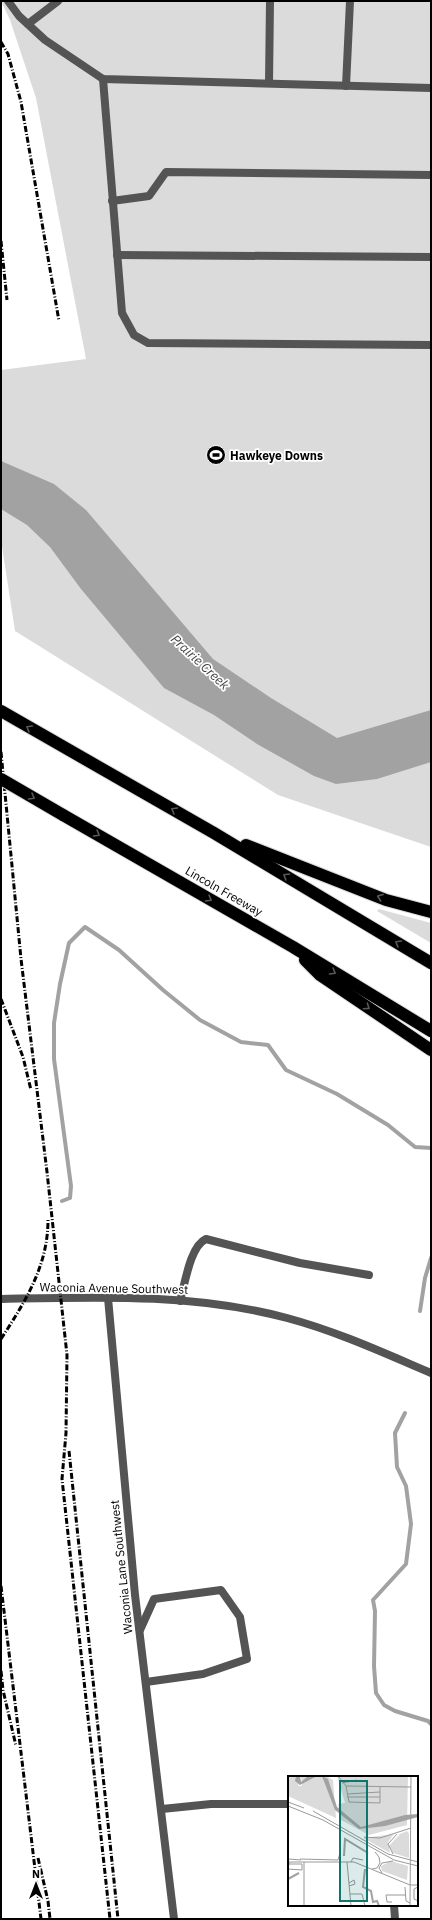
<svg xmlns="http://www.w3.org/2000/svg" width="432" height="1920" font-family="'IBM Plex Sans',sans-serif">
<rect width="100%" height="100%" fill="#fff"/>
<g fill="#dbdbdb">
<path d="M1 1H431V847L278 795 15 631 1 540V370L86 359 36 98 10 20Z"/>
<path d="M379 909 431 923V943L377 911Z"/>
</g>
<path fill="#a2a2a2" d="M1 461 54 484 86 510 213 659 271 698 337 738 431 710V762L377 779 336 784 314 776 257 744 214 715 164 688 81 589 50 547 27 525 1 509Z"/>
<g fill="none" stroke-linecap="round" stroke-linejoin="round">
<g stroke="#a2a2a2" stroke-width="4">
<path d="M62 1201 70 1198 71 1186 54 1059V1023L60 984 69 943 85 927 119 950 163 990 200 1020 241 1042 268 1045 286 1070 337 1094 388 1125 415 1147 431 1148"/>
<path d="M420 1311 425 1278 431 1258"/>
<path d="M405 1413 395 1433 397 1467 406 1486 411 1524 406 1564 373 1600 375 1611 374 1666 376 1693 384 1705 395 1711 428 1721 431 1724"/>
</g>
<defs>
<g id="motorway">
<path d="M1 711 214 833 431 963"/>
<path d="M63 815 293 947 431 1031"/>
<path d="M246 845 386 900 431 912"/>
<path d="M305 960 320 975 431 1050"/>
</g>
</defs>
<use href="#motorway" stroke="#dbdbdb" stroke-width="14"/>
<g stroke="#545454" stroke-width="8">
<path d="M8 1 19 16 45 40 103 79 431 88"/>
<path d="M28 24 58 1"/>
<path d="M103 79 122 313 134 335 148 343 431 345"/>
<path d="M269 83 270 1"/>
<path d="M346 86 350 1"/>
<path d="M112 201 149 196 166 172 431 175"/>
<path d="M117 255 431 257"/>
<path d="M108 1298 135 1595 174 1919"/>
<path d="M180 1301C185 1284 190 1246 206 1239L300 1263 369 1275"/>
<path d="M140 1630 154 1599 221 1590 240 1617 247 1659 203 1674 146 1682"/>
<path d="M162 1809 211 1804H289"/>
<path d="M394 1905 395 1919"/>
</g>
<path stroke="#545454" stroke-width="8" d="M1 1299C96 1297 194 1293 287 1318 336 1331 384 1353 431 1373"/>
<use href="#motorway" stroke="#000" stroke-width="12"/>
<g stroke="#000" stroke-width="3" stroke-dasharray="6 2 1 2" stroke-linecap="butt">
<path d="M1 42 8 54 21 102 59 321"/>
<path d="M1 241 7 300"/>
<path d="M1 752 21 959 47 1172 67 1355 66 1433 62 1479 110 1919"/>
<path d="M1 999 23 1057 31 1090"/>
<path d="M1 1339C25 1302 48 1266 48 1220"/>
<path d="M69 1451 118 1919"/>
<path d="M1 1586 41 1919"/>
<path d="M1 1671 3 1690 16 1746"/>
<path d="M38 1858 48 1901 50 1919"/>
</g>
<defs>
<path id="motorway-bridge" d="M1 779 63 815"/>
</defs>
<use href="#motorway-bridge" stroke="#dbdbdb" stroke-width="14" stroke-linecap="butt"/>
<use href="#motorway-bridge" stroke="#000" stroke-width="12"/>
</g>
<defs><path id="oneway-chevron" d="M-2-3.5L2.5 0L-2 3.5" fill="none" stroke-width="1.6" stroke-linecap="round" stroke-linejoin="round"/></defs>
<g stroke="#595959">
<use href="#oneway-chevron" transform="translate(29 728) rotate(-150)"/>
<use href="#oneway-chevron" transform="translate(32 797) rotate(30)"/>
<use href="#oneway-chevron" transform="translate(174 810) rotate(-150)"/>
<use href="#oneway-chevron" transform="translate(97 834) rotate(30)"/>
<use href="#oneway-chevron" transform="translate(286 876) rotate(-149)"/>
<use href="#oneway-chevron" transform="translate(380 897) rotate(-159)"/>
<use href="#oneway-chevron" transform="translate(209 899) rotate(30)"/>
<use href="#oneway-chevron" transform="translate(398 943) rotate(-149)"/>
<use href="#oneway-chevron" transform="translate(333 972) rotate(31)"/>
<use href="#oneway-chevron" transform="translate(367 1007) rotate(34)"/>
</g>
<defs>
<symbol id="stadium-disc" viewBox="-11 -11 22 22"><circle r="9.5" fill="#000" stroke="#fff"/><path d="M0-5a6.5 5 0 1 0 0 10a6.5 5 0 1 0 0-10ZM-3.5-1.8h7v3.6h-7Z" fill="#fff"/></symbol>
</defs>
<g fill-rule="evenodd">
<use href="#stadium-disc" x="205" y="444" width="22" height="22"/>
</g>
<g text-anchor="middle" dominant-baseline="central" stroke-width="3.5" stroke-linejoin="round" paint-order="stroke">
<g font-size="12" font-weight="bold" fill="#000" stroke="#fff" text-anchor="start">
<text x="230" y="455">Hawkeye Downs</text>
</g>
<g font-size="12" fill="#000" stroke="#fff">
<text transform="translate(224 891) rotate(30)">Lincoln Freeway</text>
<text transform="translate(114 1288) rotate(1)">Waconia Avenue Southwest</text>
<text transform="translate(121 1567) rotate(-96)">Waconia Lane Southwest</text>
</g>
<g font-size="13" font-style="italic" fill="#434343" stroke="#fff">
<text transform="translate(200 662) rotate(43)">Prairie Creek</text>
</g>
</g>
<g transform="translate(288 1776)">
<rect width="130" height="130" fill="#fff"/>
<path d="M0 0H7L11 10H14L13 0H38L45 4 48 42 0 20ZM49 0H120L119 49 81 59 53 44 50 28 57 27ZM119 55 121 58V82L105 77 101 70 112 58ZM106 58 100 66 102 77 75 62ZM103 85 120 90 119 104 94 95 93 90Z" fill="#dbdbdb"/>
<path d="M8 0H12L13 6 19 1 29 0 12 9 7 5ZM34 0 40 3 49 31 73 51 117 39 130 38V41L97 50 71 53 47 34Z" fill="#a2a2a2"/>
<path fill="none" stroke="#a2a2a2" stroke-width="2" d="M56 80 57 63 80 77M77 93 75 111 83 115 85 126 89 125 91 130M0 103 11 97"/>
<path fill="none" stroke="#999" stroke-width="1" d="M50 0 58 10 123 11M54 7 69 4M58 10 61 26 92 27V11M59 18 92 16M59 21H92M0 26 16 32M0 30 35 44 106 84 130 90M25 35 100 78 130 86M76 61 92 62 123 52M105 78 100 68 109 58M1 83 13 84M12 83 50 84M50 84 52 77V86M0 86H66L122 109H130M1 86V88H14V94L0 93 1 88M59 86 63 130M63 86 65 82 75 84M84 93 89 92 92 87 91 81 87 76M94 97 91 92 94 87 105 85M61 107 66 104 67 108 61 110M117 111 118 125 122 127M130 111 126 113V123L130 125M62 118H74L77 130M104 126H99L98 119H118M16 130V86M122 130 123 0"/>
<path fill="#0f766e" fill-opacity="0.15" stroke="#0f766e" stroke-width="2" d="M52 5H79V125H52Z"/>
<rect width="130" height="130" fill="none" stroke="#000" stroke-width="2"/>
</g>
<rect width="432" height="1920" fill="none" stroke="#000000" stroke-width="4"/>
<g transform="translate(36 1884)" stroke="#ffffff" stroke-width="3" paint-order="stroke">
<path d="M0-3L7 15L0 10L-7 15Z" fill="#000000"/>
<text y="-6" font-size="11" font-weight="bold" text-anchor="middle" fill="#000000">N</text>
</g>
</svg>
